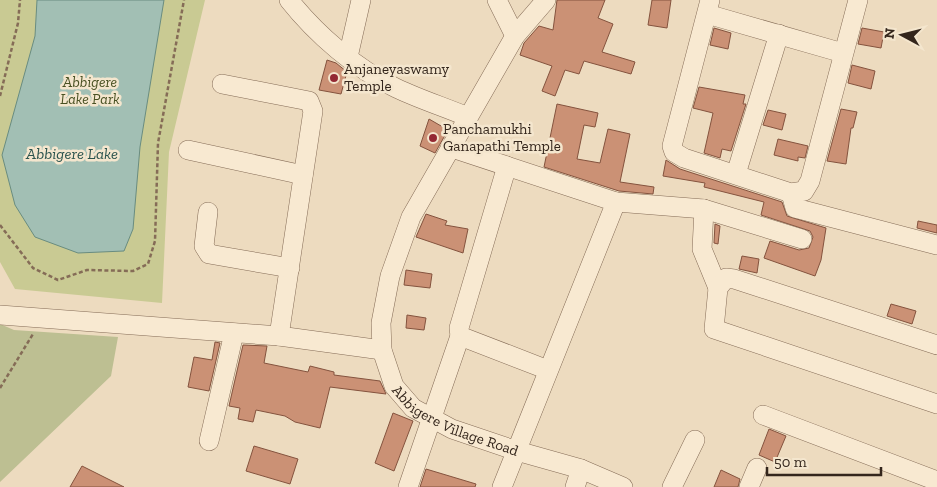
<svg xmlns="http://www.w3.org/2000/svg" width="937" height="487" font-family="'Zilla Slab',serif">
<rect width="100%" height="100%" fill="#eddbbf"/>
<path fill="#c9ca93" d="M0 0H205L169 152 162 303 15 289 0 262Z"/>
<path fill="#bdbf92" d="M0 324 14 330 118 337 111 376 0 482Z"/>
<path fill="#a2bfb4" stroke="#698c80" d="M37 0H164L140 147 133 229 124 251 78 253 35 237 15 205 2 155 35 36Z"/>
<g fill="#cb9175" stroke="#84533e">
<path d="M557 0H605L598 18 613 24 602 52 635 62 631 74 584 61 579 74 565 70 555 96 542 91 552 66 520 55 524 43 539 26 553 30Z"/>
<path d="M652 0H671L667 28 648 25Z"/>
<path d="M714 28 731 33 728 49 710 45Z"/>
<path d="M862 28 884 32 881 48 858 44Z"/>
<path d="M327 60 336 63 347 72 341 94 319 90Z"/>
<path d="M852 65 875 71 871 89 848 83Z"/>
<path d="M699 87 745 95 743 104H746L731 151 722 149 720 158 704 153 713 113 693 108Z"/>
<path d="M557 104 598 113 595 127 584 125 577 159 600 163 608 129 630 134 620 182 654 187 653 194 619 191 544 167Z"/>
<path d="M841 109 857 112 853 128H851L846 164 827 161Z"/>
<path d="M768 110 786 114 782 130 763 125Z"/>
<path d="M429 119 448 130 435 153 420 146Z"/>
<path d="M778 139 808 146 805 158 798 157V161L774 155Z"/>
<path d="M666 160 680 169 782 202 787 216 826 228 821 260 815 276 764 258 770 241 799 250 809 248 813 237 810 231 761 215 764 202 704 187 705 183 663 176Z"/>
<path d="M426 214 447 221 445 225 468 229 463 253 416 237Z"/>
<path d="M918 221 937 225V233L917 228Z"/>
<path d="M715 224 720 226 718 244 714 243Z"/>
<path d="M742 256 759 259 757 273 739 269Z"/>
<path d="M406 270 432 274 430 288 404 285Z"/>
<path d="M891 304 916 311 912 324 887 316Z"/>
<path d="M407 315 426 318 424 330 406 328Z"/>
<path d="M215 342 220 343 209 391 188 387 194 357 212 360Z"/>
<path d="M243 345 267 346 264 363 308 372 310 366 334 372V375L380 381 386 394 330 387 320 428 295 422 285 416 256 410 253 422 238 419 240 408 229 406Z"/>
<path d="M393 413 413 421 394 471 375 463Z"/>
<path d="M769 429 786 436 775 462 759 455Z"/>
<path d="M254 446 298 459 290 484 246 471Z"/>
<path d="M82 466 124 487H70Z"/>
<path d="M426 469 476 484 475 487H420Z"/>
<path d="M721 470 740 479 738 487H714Z"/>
</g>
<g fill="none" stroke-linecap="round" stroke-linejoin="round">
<defs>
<g id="minor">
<path d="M289 0C316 34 356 69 396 88 419 99 444 107 468 117"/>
<path d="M497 0 515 36"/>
<path id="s1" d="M546 0 515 36 411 217 390 276 381 323 382 350 394 386 413 408 452 429 517 451 581 469 623 487"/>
<path d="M710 0 672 146 674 152 684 158 791 193 804 191 810 181 858 0"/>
<path d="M707 14 843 53"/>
<path d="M348 57 361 0"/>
<path d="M222 84 309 101 313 111 279 336"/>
<path d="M452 148 616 202 502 487"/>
<path d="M188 150 303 175"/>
<path d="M507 166 459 328 460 336 548 370"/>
<path d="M736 174 779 34"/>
<path d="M791 193 795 208 937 245"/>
<path d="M616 202 704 209 802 239"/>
<path d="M704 209 702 249 718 288"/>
<path d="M208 212 204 246 209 254 290 268"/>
<path d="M0 315 279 336 382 350"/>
<path d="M937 345 734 279 726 278 718 288 714 329 937 404"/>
<path d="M763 415 937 481"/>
<path d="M209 441 234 333"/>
<path d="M408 487 460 336"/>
<path d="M575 487 581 469"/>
<path d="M672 487 695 440"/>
<path d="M749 487 757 468"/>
</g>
</defs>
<use href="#minor" stroke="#856c57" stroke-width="20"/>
<g stroke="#856c57" stroke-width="2.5" stroke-dasharray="4 2.5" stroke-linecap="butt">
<path d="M0 96 18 23 20 0"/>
<path d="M0 225 33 268 58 280 87 270 133 271 148 264 155 241 158 143 184 0"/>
<path d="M0 388 33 334"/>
</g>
<use href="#minor" stroke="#f8e9d1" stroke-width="19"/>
</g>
<g fill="#932833" stroke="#f4e6ce" stroke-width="2">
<circle cx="334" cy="78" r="5"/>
<circle cx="433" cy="138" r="5"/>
</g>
<g text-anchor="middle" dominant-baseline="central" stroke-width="5" stroke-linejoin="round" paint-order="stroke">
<g font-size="15" fill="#34261c" stroke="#f4e6ce" text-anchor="start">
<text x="344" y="69">Anjaneyaswamy<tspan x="344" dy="17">Temple</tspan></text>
<text x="443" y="129">Panchamukhi<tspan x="443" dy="17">Ganapathi Temple</tspan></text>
</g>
<g font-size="15" font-style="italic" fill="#495123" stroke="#f4e6ce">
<text x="90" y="82">Abbigere<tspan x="90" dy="17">Lake Park</tspan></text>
</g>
<g font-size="15" fill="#34261c" stroke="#f4e6ce">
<text stroke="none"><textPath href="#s1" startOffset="504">Abbigere Village Road</textPath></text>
</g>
<g font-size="16" font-style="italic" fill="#2b544e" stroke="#f4e6ce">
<text x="72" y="153">Abbigere Lake</text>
</g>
</g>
<g transform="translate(902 35) rotate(277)" stroke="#f4e6ce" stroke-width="4" paint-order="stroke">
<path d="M0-4L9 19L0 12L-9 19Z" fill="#34261c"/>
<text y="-8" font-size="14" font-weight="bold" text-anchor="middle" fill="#34261c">N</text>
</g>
<path d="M767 467v8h114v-8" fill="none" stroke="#34261c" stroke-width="2.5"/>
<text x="774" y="467" font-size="15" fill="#34261c" stroke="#f4e6ce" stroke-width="4" paint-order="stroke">50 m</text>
</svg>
